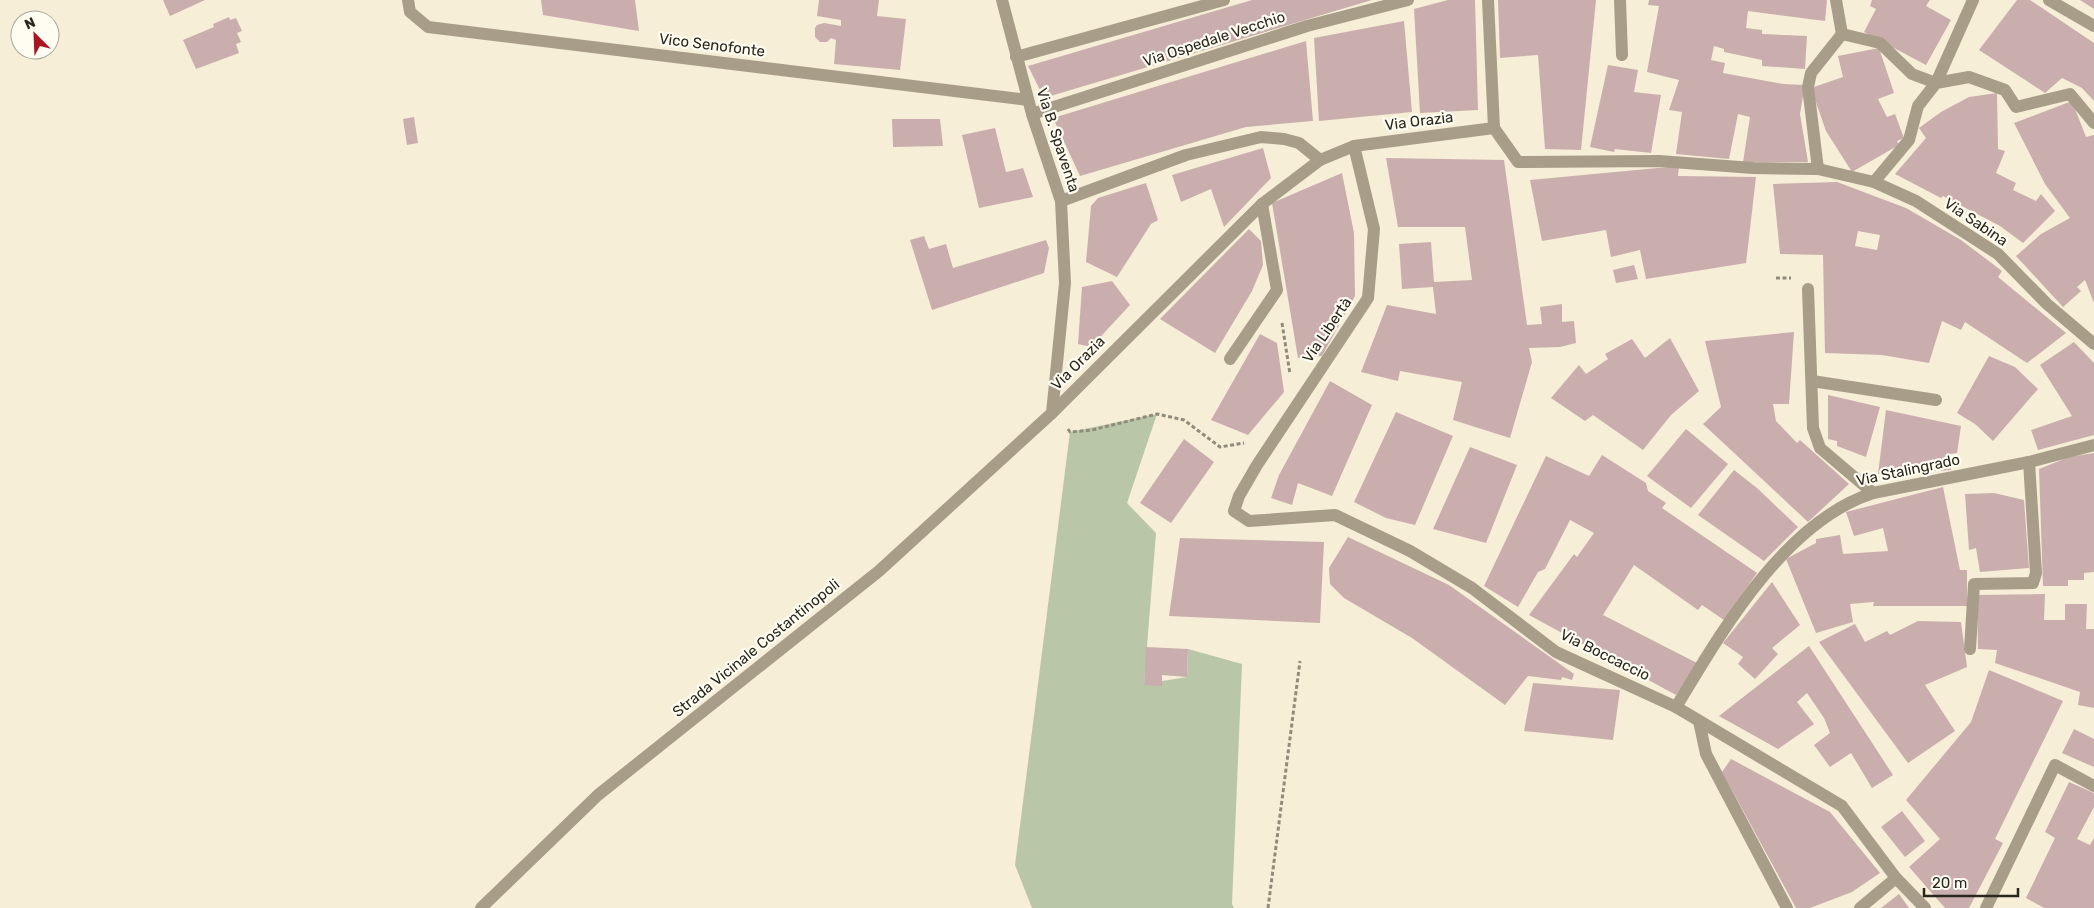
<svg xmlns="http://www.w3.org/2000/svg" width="2094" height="908" font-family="Rubik,sans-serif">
<rect width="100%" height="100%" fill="#f6eed7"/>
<path fill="#bac6a8" d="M1157 414 1127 503 1156 533 1144 684 1187 677 1188 649 1242 664 1232 904 1234 908H1032L1015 865 1070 432Z"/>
<g fill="#caaead" fill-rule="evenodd">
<path d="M163 0H205L170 16Z"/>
<path d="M541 0H635L639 31 543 15Z"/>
<path d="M819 0H879L877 16 906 19 900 70 834 64 836 40 831 38 827 42H820L815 37V28L817 25 824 23 841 26V20L817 16Z"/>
<path d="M1252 0H1372L1044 98 1028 66Z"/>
<path d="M1448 0H1475L1478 110 1420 113 1414 9Z"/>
<path d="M1498 0H1596L1581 150 1545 149 1538 55 1500 58Z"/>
<path d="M1649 0H1827L1825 21 1748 11 1746 28 1762 30V34L1807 36 1805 69 1762 66V60L1724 52V49L1714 46 1711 60 1725 63 1723 73 1783 84 1805 85 1800 114 1808 162H1743L1750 117 1738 114 1729 159 1676 154 1682 112 1669 110 1679 80 1647 72 1659 6 1648 5Z"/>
<path d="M1872 0H1930L1926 6 1951 20 1926 65 1864 32 1876 9 1870 6Z"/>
<path d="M2017 0H2030L2094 43V101L2082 88 2062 78 2045 93 1979 50Z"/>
<path d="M2080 0H2094V9Z"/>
<path d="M229 17 230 20 236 18 242 31 237 33 241 42 236 44 239 53 196 69 183 40 214 27 213 24Z"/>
<path d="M1404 21 1412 112 1319 121 1314 38Z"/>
<path d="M1306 41 1313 121 1246 127 1080 176 1053 118Z"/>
<path d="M1879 48 1894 93 1878 99 1887 117 1895 114 1904 138 1897 141 1899 145 1852 172 1826 131 1811 88 1843 77 1838 56Z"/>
<path d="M1608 65 1638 70 1634 92 1661 95 1651 153 1615 149 1614 152 1590 147Z"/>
<path d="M1997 93 1998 149 2005 151 1996 173 2016 183 2013 190 2036 201 2041 194 2055 211 2023 243 2000 226 1943 196 1941 198 1895 174 1926 138 1919 128 1941 112 1969 97Z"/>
<path d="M2072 101 2086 137 2094 135V303L2085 280 2077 287 2081 291 2063 307 2016 256 2041 234 2070 218 2045 184 2014 123Z"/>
<path d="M414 117 418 143 407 145 403 119Z"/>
<path d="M892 119H940L943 146 893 147Z"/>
<path d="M995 128 1006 172 1023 168 1033 197 979 208 962 135Z"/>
<path d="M1263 148 1271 178 1224 227 1211 189 1181 202 1172 175Z"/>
<path d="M1386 158 1504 160 1527 325 1542 324 1540 307 1562 304V322L1574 321 1576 343 1560 347 1529 348 1532 362 1510 438 1453 420 1462 382 1400 371 1398 381 1361 372 1387 305 1436 314 1433 287 1402 289 1399 244 1431 242 1434 282 1472 280 1465 227H1398Z"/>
<path d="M1679 166 1678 176 1756 177 1746 263 1646 279 1640 250 1611 257 1606 230 1542 241 1530 180Z"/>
<path d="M1342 173 1354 233 1355 296 1322 356 1298 358 1272 203Z"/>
<path d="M1837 182 1906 208 1961 240 2002 271 1998 277 2066 333 2027 363 1965 322 1961 330 1942 321 1929 363 1882 355 1825 353 1823 255 1780 254 1773 184ZM1858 231 1880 235 1877 250 1855 246Z"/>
<path d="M1146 183 1158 220 1151 224 1117 277 1086 262 1091 206 1098 198Z"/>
<path d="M1249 229 1261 241 1263 265 1252 291 1215 353 1160 319Z"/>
<path d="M924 236 929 249 946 244 953 268 1046 240 1049 248 1044 273 932 310 910 240Z"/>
<path d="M1634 265 1638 279 1616 283 1613 270Z"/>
<path d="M1112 281 1130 305 1091 347 1078 344 1082 287Z"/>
<path d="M1794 332 1789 404H1773L1776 421 1797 443 1800 440 1849 484 1808 522 1703 424 1721 407 1705 341Z"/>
<path d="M1260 334 1277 343 1284 392 1248 435 1211 420Z"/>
<path d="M1670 338 1699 391 1671 415 1643 450 1593 415 1585 421 1551 398 1579 365 1586 374 1608 359 1605 354 1632 339 1645 358Z"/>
<path d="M2074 342 2094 363V435L2038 450 2031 430 2072 416 2040 365Z"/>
<path d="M1989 356 2015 367 2038 389 1993 441 1975 424 1957 413Z"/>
<path d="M1330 381 1372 405 1332 496 1298 483 1292 505 1271 498 1279 475Z"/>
<path d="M1828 395 1880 407 1866 457 1837 446V441L1828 439Z"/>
<path d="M1886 410 1961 426 1957 453 1950 454 1951 470 1878 474Z"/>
<path d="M1396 412 1453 436 1415 525 1386 518 1354 502Z"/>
<path d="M1686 429 1728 464 1691 508 1647 476Z"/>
<path d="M1184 439 1214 462 1171 523 1140 503Z"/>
<path d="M1470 447 1517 465 1486 543 1433 529Z"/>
<path d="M2094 453V572L2084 573V580H2068V586H2043L2039 469 2069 457Z"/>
<path d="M1602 455 1646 483 1648 491 1666 503 1662 508 1757 573 1724 620 1702 605 1698 610 1634 565 1603 615 1697 663 1676 695 1529 615 1574 554 1577 557 1594 533 1570 520 1545 569 1538 572 1518 607 1484 586 1546 456 1589 476Z"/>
<path d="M1734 470 1757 488 1798 527 1764 561 1698 515Z"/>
<path d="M1943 487 1960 570H1967V606H1873L1874 602 1850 604 1853 622 1816 633 1786 559 1816 543V539L1840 535 1843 554 1888 551 1883 528 1854 536 1846 512Z"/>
<path d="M1994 493 2024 500 2029 568 1980 572 1976 548 1969 550 1965 494Z"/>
<path d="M1348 537 1449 585 1574 674 1572 680 1562 677 1561 680 1528 676 1505 705 1412 638 1344 598 1330 584 1329 568Z"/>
<path d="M1180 538 1324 542 1320 623 1169 616Z"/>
<path d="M1772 582 1800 625 1772 648 1778 654 1755 679 1738 664 1743 657 1723 643Z"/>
<path d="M2045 594 2044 620H2065V604H2087L2086 629H2094V708L2078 705 2080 692 1995 663 1997 650 1978 649 1977 595Z"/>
<path d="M1918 621 1961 622 1967 667 1925 685 1955 731 1908 763 1819 642 1855 624 1865 642 1887 631 1890 635Z"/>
<path d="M1809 646 1893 775 1872 788 1851 753 1830 767 1814 745 1830 733 1824 718 1807 693 1797 702 1814 724 1778 749 1719 716Z"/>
<path d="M1146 647 1188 649 1187 677 1162 675V686L1144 685Z"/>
<path d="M1989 670 2063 701 1995 839 2003 843 1969 908H1945L1909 867 1940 839 1906 800 1971 722Z"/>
<path d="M1533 683 1620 690 1613 740 1524 731Z"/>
<path d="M2074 729 2094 739V767L2062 753Z"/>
<path d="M1731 759 1830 812 1880 873 1852 892 1810 908H1796L1722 772Z"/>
<path d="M2069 782 2094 793V807L2077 839 2090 845 2094 838V908H2044L2026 898 2055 838 2045 832Z"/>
<path d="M1902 811 1925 841 1905 857 1881 827Z"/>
<path d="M1899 894 1909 908H1881Z"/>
</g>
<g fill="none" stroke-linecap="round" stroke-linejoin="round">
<g stroke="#918b7b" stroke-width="3" stroke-dasharray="4 2.5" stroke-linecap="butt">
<path d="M1776 278H1791"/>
<path d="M1282 323 1290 374"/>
<path d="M1068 429 1070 432 1092 430 1157 414 1184 420 1220 447 1244 443"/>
<path d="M1268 908 1300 661"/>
</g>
<g stroke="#a89d89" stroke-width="12">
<path d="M408 0 410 12 428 27 1028 100"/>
<path d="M1002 0 1032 114 1061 201 1065 283 1052 413"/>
<path d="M1488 0 1494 128"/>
<path d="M1620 0 1622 55"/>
<path d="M1836 0 1842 34 1880 43 1912 74 1936 83 1973 0"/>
<path d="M2049 0 2094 26"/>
<path d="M1016 57 1224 0"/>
<path d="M1032 114 1307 26 1408 0"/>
<path d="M1354 146 1374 229 1368 298 1257 465 1239 496 1234 511 1249 521 1335 515 1410 551 1472 588 1556 652 1676 707 1842 806 1896 878 1925 908"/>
<path d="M1818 169 1808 87 1811 73 1842 34"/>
<path d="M1874 182 1909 140 1918 106 1936 83 1969 77 2005 90 2016 107 2070 94 2094 123"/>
<path d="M1061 201 1186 155 1261 137 1284 139 1299 143 1320 160"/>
<path d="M1808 289 1813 428 1820 448 1873 493"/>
<path d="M1230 359 1277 290 1262 204"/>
<path d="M1812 381 1936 400"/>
<path d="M1970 649 1974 584 2033 583 2036 573 2029 462"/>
<path d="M1676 707C1722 631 1784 522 1873 493L2029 462 2094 445"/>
<path d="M1699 721 1706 754 1787 908"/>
<path d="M481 908 598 795 879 571 1052 413 1262 204 1320 160 1354 146 1494 128 1518 162 1659 161 1753 168 1818 169 1874 182 1916 201 1998 254 2047 304 2094 344"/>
<path d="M1860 908 1896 878"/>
<path d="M1986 908 2055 765 2094 786"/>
</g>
</g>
<g text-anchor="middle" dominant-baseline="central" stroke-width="4.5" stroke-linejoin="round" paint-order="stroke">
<g font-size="15" fill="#2a271e" stroke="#fffcf2">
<text transform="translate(1214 39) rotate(-18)">Via Ospedale Vecchio</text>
<text transform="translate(712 45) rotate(7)">Vico Senofonte</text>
<text transform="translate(1419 121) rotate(-7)">Via Orazia</text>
<text transform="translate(1058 140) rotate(72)">Via B. Spaventa</text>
<text transform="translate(1976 222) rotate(34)">Via Sabina</text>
<text transform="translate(1327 330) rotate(-56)">Via Libertà</text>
<text transform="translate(1078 363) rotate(-45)">Via Orazia</text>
<text transform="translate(1908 470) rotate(-12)">Via Stalingrado</text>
<text transform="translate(756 648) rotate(-39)">Strada Vicinale Costantinopoli</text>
<text transform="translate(1605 655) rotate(26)">Via Boccaccio</text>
</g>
</g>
<g transform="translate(35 35) rotate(336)"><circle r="24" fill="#fffcf2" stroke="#aaa79d"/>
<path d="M0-4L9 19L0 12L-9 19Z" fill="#aa1521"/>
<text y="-8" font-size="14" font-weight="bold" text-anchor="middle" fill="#2a271e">N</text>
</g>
<path d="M1924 888v8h94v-8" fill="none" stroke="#2a271e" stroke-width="2.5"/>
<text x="1932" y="888" font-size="15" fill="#2a271e" stroke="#fffcf2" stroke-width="4" paint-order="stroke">20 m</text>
</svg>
